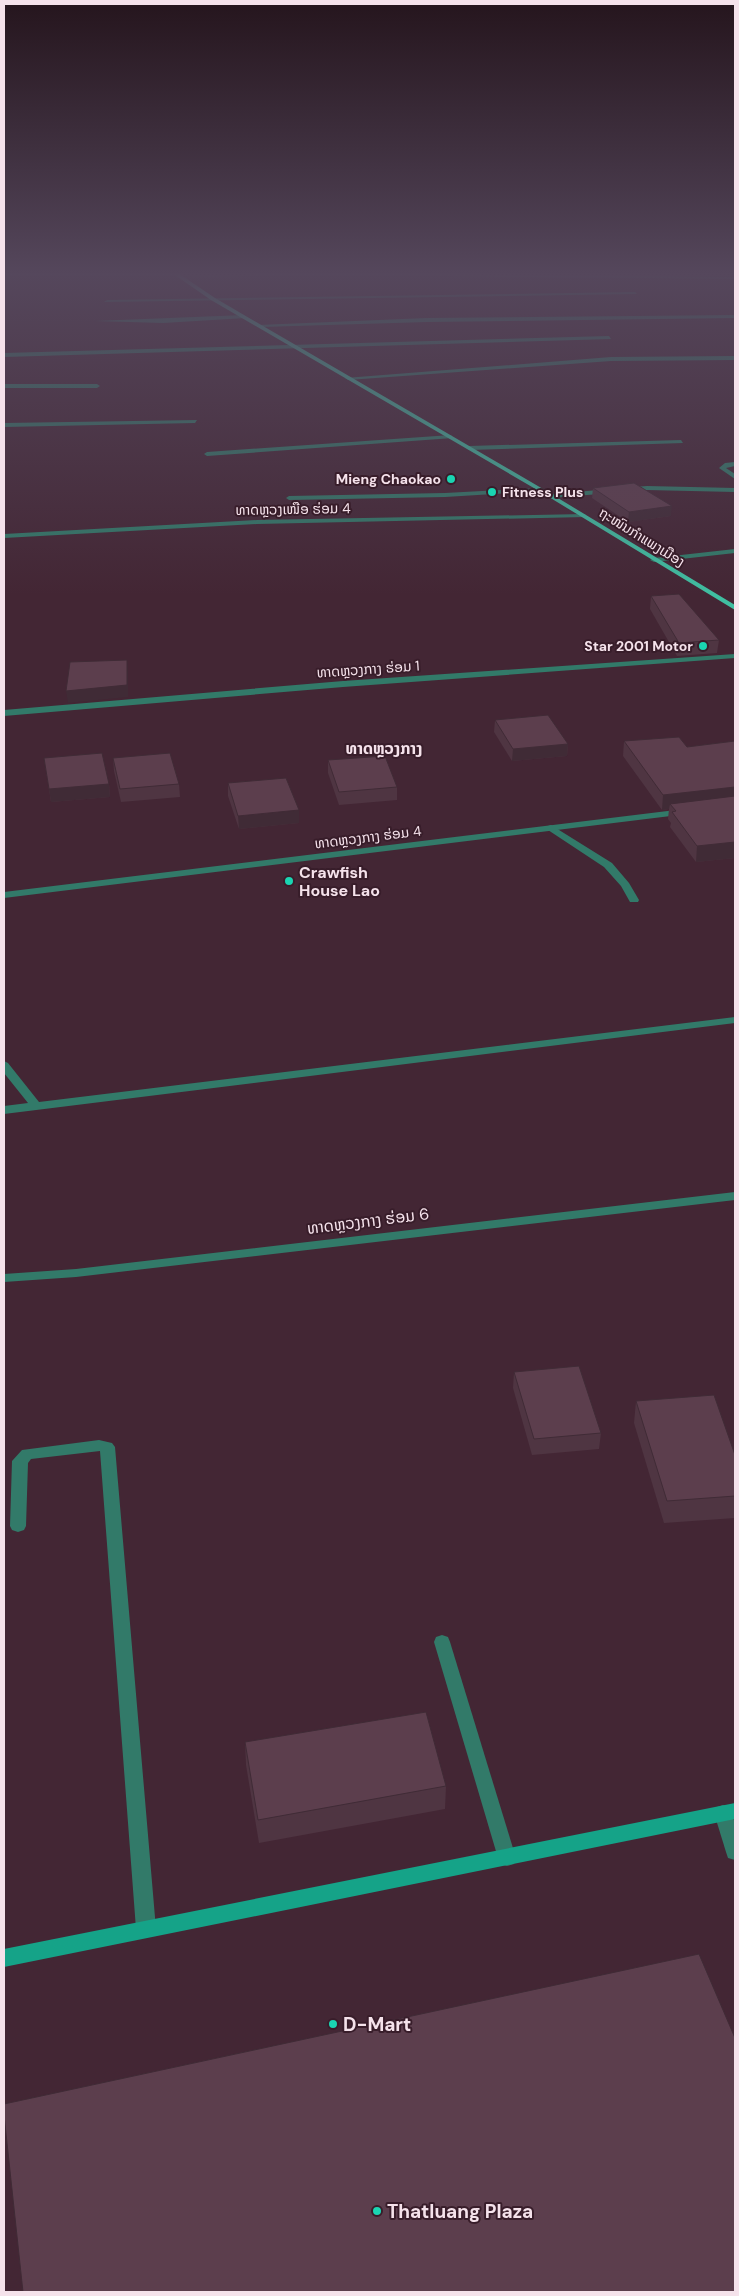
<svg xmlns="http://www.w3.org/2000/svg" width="739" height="2296" font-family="'DM Sans','Noto Sans Lao',sans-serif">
<rect width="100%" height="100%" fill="#432634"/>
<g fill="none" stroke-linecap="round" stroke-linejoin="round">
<g fill="#327a69" fill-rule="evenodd">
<path d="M451 435 453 438 207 456 204 454 207 452Z"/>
<path d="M541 488 544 490 543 491 445 497 289 500 286 498 289 496 445 493Z"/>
<path d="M551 825 612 863 629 883 639 900 638 902H630L621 886 604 867 548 830V826Z"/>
<path d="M723 1805 729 1807 735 1823V1860L728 1858 726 1852 714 1813 717 1807Z"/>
</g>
<g fill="#327a69" fill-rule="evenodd">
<path d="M303 273 735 277V279L338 275 178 277Z"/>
<path d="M4 274H176L178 275 4 276Z"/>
<path d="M635 292 637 294 104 302 107 300Z"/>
<path d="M244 315 246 318 163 323 95 321Z"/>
<path d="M735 315V318L427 322 261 327 258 325 427 318Z"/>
<path d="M609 336 611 339 4 357V353Z"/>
<path d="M735 356V360L611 361 348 380 345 378 611 357Z"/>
<path d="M4 384H97L100 386 97 388H4Z"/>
<path d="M197 420 195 423 4 427V423Z"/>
<path d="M681 440 683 443 469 450 466 448 469 446Z"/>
<path d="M735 462V466L726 468 735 474V479L719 468 725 463Z"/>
<path d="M647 486 735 488V492L647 490 551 498 548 496 551 494Z"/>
<path d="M584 514 586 515V517L257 524 4 538V534L257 520Z"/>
<path d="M735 549V553L654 562 650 560 654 558Z"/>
<path d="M735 654V658L343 687 4 716V710L343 681Z"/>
<path d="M684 809 687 810V814L4 898V892Z"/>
<path d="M735 1017V1023L4 1114V1106L28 1103 4 1073V1061L8 1063 39 1102Z"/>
<path d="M735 1192V1200L76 1277 4 1282V1274L76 1269Z"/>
<path d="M99 1440 112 1443 115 1447 156 1929 153 1935 146 1938 139 1935 136 1929 100 1451 31 1459 28 1463 26 1526 24 1530 18 1532 12 1530 10 1526 12 1461 22 1450Z"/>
<path d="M442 1635 448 1637 450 1642 516 1858 514 1864 507 1866 500 1864 498 1858 434 1642 436 1637Z"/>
</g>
<path fill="#15a388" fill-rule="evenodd" d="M735 1803V1819L4 1967V1949Z"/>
<path fill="#40bea1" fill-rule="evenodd" d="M172 273H178L215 298 543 489 735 605V610L539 491 211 300Z"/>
</g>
<g fill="#4f3542">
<path d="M593 488 671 516 628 522 592 498Z"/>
<path d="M651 596 719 640 717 653 677 656 650 609Z"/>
<path d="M495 720 568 744 567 756 512 761 494 732Z"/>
<path d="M624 741 687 747 735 741V858L696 862 670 827 671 823 668 819 669 809 662 810 623 756Z"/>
<path d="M44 758 109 784 110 797 51 802Z"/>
<path d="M113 758 179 784 180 797 121 802 114 771Z"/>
<path d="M328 760 397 787V800L339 805 328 773Z"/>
<path d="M228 783 299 823 239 829 228 796Z"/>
<path d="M514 1372 601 1433 599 1449 532 1455 513 1388Z"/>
<path d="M636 1401 735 1455V1518L664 1523 634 1423Z"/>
<path d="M245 1742 446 1786 445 1809 259 1843 246 1765Z"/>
</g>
<g fill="#402b36">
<path d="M672 506 671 516 628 522 629 512Z"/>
<path d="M127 660 128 672V697L68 703 66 691Z"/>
<path d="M568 744 567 756 512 761 513 749Z"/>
<path d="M109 784 110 797 51 802 49 789Z"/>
<path d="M735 787V802L670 804 669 809 662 810 663 795Z"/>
<path d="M299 810V823L239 829 238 816Z"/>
<path d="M735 842V858L696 862 697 846Z"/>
</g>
<g fill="#5c3e4d" stroke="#402b36">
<path d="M634 483 672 506 629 512 593 488Z"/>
<path d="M679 594 719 640 679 643 651 596Z"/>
<path d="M127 660V685L66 691 70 662Z"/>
<path d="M548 715 568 744 513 749 495 720Z"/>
<path d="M679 737 687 747 735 741V787L663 795 624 741Z"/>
<path d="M102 753 109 784 49 789 44 758Z"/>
<path d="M170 753 179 784 120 789 113 758Z"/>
<path d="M385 756 397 787 339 792 328 760Z"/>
<path d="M286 778 299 810 238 816 228 783Z"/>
<path d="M735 796V842L697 846 672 812 676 811 670 804Z"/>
<path d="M579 1366 601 1433 534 1439 514 1372Z"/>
<path d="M714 1395 735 1455V1496L667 1501 636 1401Z"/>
<path d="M426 1712 446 1786 258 1820 245 1742Z"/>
<path d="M699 1954 735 2038V2292H23L4 2115V2104Z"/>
</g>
<linearGradient id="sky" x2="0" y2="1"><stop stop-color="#25151d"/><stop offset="0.46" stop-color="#55475c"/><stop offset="1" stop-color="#55475c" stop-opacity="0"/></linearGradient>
<rect width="739" height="595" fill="url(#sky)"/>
<g fill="#1ad5b2" stroke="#381d2a" stroke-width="2">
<circle cx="451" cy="479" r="5"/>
<circle cx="492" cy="492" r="5"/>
<circle cx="703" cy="646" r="5"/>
<circle cx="289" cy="881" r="5"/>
<circle cx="333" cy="2024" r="5"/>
<circle cx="377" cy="2211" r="5"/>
</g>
<g text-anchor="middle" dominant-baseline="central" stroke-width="4" stroke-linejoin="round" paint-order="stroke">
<g font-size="14" font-weight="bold" fill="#f5e2eb" stroke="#381d2a" text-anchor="end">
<text x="441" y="479">Mieng Chaokao</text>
<text x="502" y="492" text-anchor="start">Fitness Plus</text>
<text x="693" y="646">Star 2001 Motor</text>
</g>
<g font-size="14" fill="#f5e2eb" stroke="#381d2a">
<text transform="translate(293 509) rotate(-1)">ທາດຫຼວງເໜືອ ຮ່ອມ 4</text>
<text transform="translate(642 537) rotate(32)">ຖະໜົນກຳແພງເມືອງ</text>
<text transform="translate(368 669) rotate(-4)">ທາດຫຼວງກາງ ຮ່ອມ 1</text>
<text transform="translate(368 837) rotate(-7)">ທາດຫຼວງກາງ ຮ່ອມ 4</text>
</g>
<g font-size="16" font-weight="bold" fill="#f5e2eb" stroke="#381d2a">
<text x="384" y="748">ທາດຫຼວງກາງ</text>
</g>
<g font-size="16" font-weight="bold" fill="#f5e2eb" stroke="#381d2a" text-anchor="start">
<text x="299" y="872">Crawfish<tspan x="299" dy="18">House Lao</tspan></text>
</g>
<g font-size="16" fill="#f5e2eb" stroke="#381d2a">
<text transform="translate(368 1221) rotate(-7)">ທາດຫຼວງກາງ ຮ່ອມ 6</text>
</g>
<g font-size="19" font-weight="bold" fill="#f5e2eb" stroke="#381d2a" text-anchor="start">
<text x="343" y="2024">D-Mart</text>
<text x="387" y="2211">Thatluang Plaza</text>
</g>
</g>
<rect width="739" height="2296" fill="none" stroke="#f5e2eb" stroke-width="10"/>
</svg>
